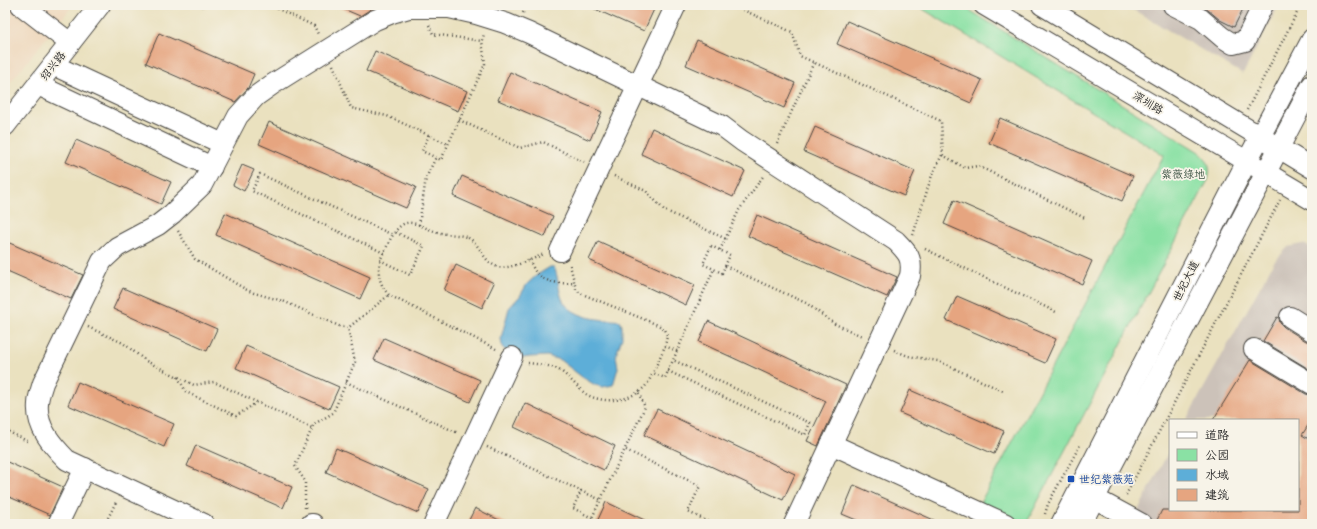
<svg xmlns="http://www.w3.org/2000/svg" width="1317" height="529" font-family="'Shantell Sans','LXGW WenKai TC',sans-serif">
<rect width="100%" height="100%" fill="#f7f3e8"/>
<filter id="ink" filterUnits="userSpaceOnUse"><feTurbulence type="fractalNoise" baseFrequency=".025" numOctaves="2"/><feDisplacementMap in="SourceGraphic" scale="8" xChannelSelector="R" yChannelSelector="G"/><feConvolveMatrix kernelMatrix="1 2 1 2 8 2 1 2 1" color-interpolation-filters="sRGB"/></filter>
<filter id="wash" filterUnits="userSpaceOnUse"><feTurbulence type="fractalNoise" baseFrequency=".012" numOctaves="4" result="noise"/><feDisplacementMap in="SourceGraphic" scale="16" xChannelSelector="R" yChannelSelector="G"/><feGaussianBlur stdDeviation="0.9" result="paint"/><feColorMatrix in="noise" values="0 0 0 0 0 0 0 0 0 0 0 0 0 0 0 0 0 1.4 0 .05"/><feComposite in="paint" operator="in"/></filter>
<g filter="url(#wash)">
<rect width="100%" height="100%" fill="#eae1bf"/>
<path fill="#eed7bb" d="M5 5H73L5 89Z"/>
<g fill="#ccc2b9">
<path d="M1125 5H1279L1243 74Z"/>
<path d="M1302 244 1312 247V524H1131L1170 449V510H1298V420H1186L1274 262 1288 247Z"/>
</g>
<path fill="#8ae1a4" stroke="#5a8668" d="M916 5H961L1199 152C1209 160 1211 168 1208 180L1026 524H969L1164 155Z"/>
<path fill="#5daed8" stroke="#446c82" d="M550 267H554C559 278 558 291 563 301 569 312 586 318 598 319 605 321 612 319 620 321L622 326V338L616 355 618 368 613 385 603 387 595 385 582 377 560 360 547 356 530 357 522 358 505 350 502 347 501 338 509 308 520 296 527 284 537 275Z"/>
<g id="blocks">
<g fill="#e6a580">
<path d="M334 5H373L371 9 360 16Z"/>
<path d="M586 5H656L644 31Z"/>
<path d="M1199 5H1245L1234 27 1220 20 1208 10Z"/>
<path d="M847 21 982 80 971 103 837 44Z"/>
<path d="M159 33 254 74 248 88 235 102 146 63Z"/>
<path d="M697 40 795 83 784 108 686 65Z"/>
<path d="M375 51 467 91 458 111 366 71Z"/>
<path d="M510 72 602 112 590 140 498 100Z"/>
<path d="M1000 118 1133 176 1122 201 989 143Z"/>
<path d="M269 122 416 187 406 208 259 144Z"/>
<path d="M815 127 915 171 904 196 804 152Z"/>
<path d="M652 128 745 171 733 197 641 154Z"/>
<path d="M76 140 171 182 161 204 66 162Z"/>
<path d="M242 165 254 170 244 191 233 185Z"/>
<path d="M462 176 553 216 545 237 453 196Z"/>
<path d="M954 200 1092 261 1082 284 944 224Z"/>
<path d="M225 213 370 277 360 299 216 235Z"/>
<path d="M757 215 897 277 887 297 748 236Z"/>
<path d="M5 241 83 275 71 299 5 270Z"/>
<path d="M598 241 695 285 686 305 589 260Z"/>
<path d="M456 265 494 283 482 308 444 290Z"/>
<path d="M123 288 217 329 207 351 113 309Z"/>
<path d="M957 296 1056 339 1045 363 946 320Z"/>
<path d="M1277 317 1279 318 1280 323 1284 327 1306 341 1312 342V371L1263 341Z"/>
<path d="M708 321 846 385 818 446 807 441 826 401 699 342Z"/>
<path d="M384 338 480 380 470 402 374 360Z"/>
<path d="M246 346 339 387 329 409 236 368Z"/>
<path d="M1250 360 1306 394 1312 395V419L1302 435 1312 441V524H1166L1157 520 1162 510H1298V420H1213Z"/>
<path d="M78 382 174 424 164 447 68 405Z"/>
<path d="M910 390 1004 431 994 454 900 413Z"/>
<path d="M525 403 615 446 604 470 514 427Z"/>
<path d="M657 409 795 474 783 500 644 435Z"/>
<path d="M196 445 292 487 283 508 187 466Z"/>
<path d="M336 448 429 489 418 513 326 472Z"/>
<path d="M5 461 63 487 50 515 5 495Z"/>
<path d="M854 485 943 524H866L842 514Z"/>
<path d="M606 502 653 524H596Z"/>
<path d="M475 508 507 524H467Z"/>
</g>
</g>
</g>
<g filter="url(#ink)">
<use href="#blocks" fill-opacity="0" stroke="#484641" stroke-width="1"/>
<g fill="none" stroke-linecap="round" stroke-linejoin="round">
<defs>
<g id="minor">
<path d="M21 5 70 43"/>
<path d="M984 5 1312 200"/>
<path d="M1042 5 1312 168"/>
<path d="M1173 5 1201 19 1222 37 1233 44 1245 41 1263 5"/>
<path d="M53 65 223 144"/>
<path d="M38 85 212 167"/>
<path d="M5 126 100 5"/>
<path d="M560 251 676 5"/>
<path d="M1290 317 1312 331"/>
<path d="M1254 349 1312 384"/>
<path d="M831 444 1006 524"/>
<path d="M1094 498 1142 524"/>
<path d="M58 524 85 468"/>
<path d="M204 524 67 460C52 445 36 427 38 404 38 397 41 390 43 383L102 261 117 247 158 225 172 214 202 185 238 116 256 96 273 84 375 20 392 13 409 8H449L476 14 505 23 529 33 722 126 742 141 896 241C908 253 913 258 910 276L794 524"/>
<path d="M311 524H313"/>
<path d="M434 524 512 357"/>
<path d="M1061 524 1247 161 1312 39"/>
<path d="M1081 524 1312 85"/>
</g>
</defs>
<use href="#minor" stroke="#484641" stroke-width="22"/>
<g stroke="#484641" stroke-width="2.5" stroke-dasharray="1 3" stroke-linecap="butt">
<path d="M270 5 314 26 319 36"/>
<path d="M721 5 727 8 728 5"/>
<path d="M732 5 792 32 800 56 941 121 943 155 965 168 978 166 1085 218"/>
<path d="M201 7 202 5"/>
<path d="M523 13 526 5"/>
<path d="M429 25 433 34 482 41"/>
<path d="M333 65 351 108 387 116 448 144"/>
<path d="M1247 110 1301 5"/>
<path d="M459 120 520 148 543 142 584 162"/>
<path d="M429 135 422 151 441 160 485 64 482 41 484 34"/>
<path d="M777 144 814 62"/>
<path d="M614 176 646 191 664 210 726 239"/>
<path d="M419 225 426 178 436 157"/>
<path d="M178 231 195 259 245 289 254 293 283 301 339 326 348 328 389 295"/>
<path d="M913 235 932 175 942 155"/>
<path d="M711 246 730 255 722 273 703 264Z"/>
<path d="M925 249 1058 313"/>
<path d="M720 250 739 210 764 175"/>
<path d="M384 253 252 191 260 174 393 235"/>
<path d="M380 260 410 275 424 246 395 232"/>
<path d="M529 260C531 263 533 268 535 271 543 283 562 284 574 283"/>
<path d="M570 265 576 289 580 293 658 325 665 329 667 336 665 346"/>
<path d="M725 266 806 303 835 324 862 336"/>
<path d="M88 327 123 343 146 361 194 385 214 382 312 428"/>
<path d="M496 349 389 295C380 285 377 275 380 262 382 254 387 247 390 240 406 210 416 227 441 233 449 235 463 234 470 239 482 247 483 262 498 267 509 270 533 259 544 254"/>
<path d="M894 350 908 356 938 361 1003 391"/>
<path d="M677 351 665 346 653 373 665 378 714 269"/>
<path d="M528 363C537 364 547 365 555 368 568 374 575 386 586 394 604 405 634 401 647 384 650 380 651 376 653 373"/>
<path d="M668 371 805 435 810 423 673 360"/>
<path d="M178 377 186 392 236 416 256 403"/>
<path d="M346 382 458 433"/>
<path d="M5 430 29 442"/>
<path d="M487 447 581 491"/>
<path d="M626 450 700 486 688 512 714 524"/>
<path d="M1126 495 1280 200"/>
<path d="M305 508V481L295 466 314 424 333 413 355 362 348 328"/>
<path d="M1045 514 1048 504 1080 445"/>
<path d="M108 518 116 502"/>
<path d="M592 518 573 508 581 491 601 500"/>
<path d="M589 524 645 407 638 392"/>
</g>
<use href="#minor" stroke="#fff" stroke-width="20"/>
</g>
</g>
<rect fill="#1a4fb4" stroke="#f7f3e8" stroke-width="1.5" x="1067" y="475" width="8" height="8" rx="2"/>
<g text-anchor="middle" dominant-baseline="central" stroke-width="3.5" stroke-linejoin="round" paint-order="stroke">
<g font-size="11" fill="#2b2b2b" stroke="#f7f3e8">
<text transform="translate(53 66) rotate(-52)">绍兴路</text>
<text transform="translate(1148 103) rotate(31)">深圳路</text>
<text transform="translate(1186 281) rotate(-63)">世纪大道</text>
</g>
<g font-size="11" fill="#435849" stroke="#f7f3e8">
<text x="1183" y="174">紫薇绿地</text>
</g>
<g font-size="11" fill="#164399" stroke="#f7f3e8" text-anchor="start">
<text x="1079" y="479">世纪紫薇苑</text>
</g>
</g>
<rect width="1317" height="529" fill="none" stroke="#f7f3e8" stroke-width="20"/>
<rect x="1169" y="419" width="130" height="92" fill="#f7f3e8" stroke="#a5a39c"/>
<rect x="1177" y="432" width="20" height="6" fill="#ffffff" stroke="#a5a39c"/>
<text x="1205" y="439" font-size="12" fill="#2b2b2b">道路</text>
<rect x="1177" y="449" width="20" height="12" fill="#8ae1a4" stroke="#a5a39c"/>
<text x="1205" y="459" font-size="12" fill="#2b2b2b">公园</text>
<rect x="1177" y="469" width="20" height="12" fill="#5daed8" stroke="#a5a39c"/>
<text x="1205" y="479" font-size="12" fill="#2b2b2b">水域</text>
<rect x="1177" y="489" width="20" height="12" fill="#e6a580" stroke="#a5a39c"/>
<text x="1205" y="499" font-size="12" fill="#2b2b2b">建筑</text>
</svg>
